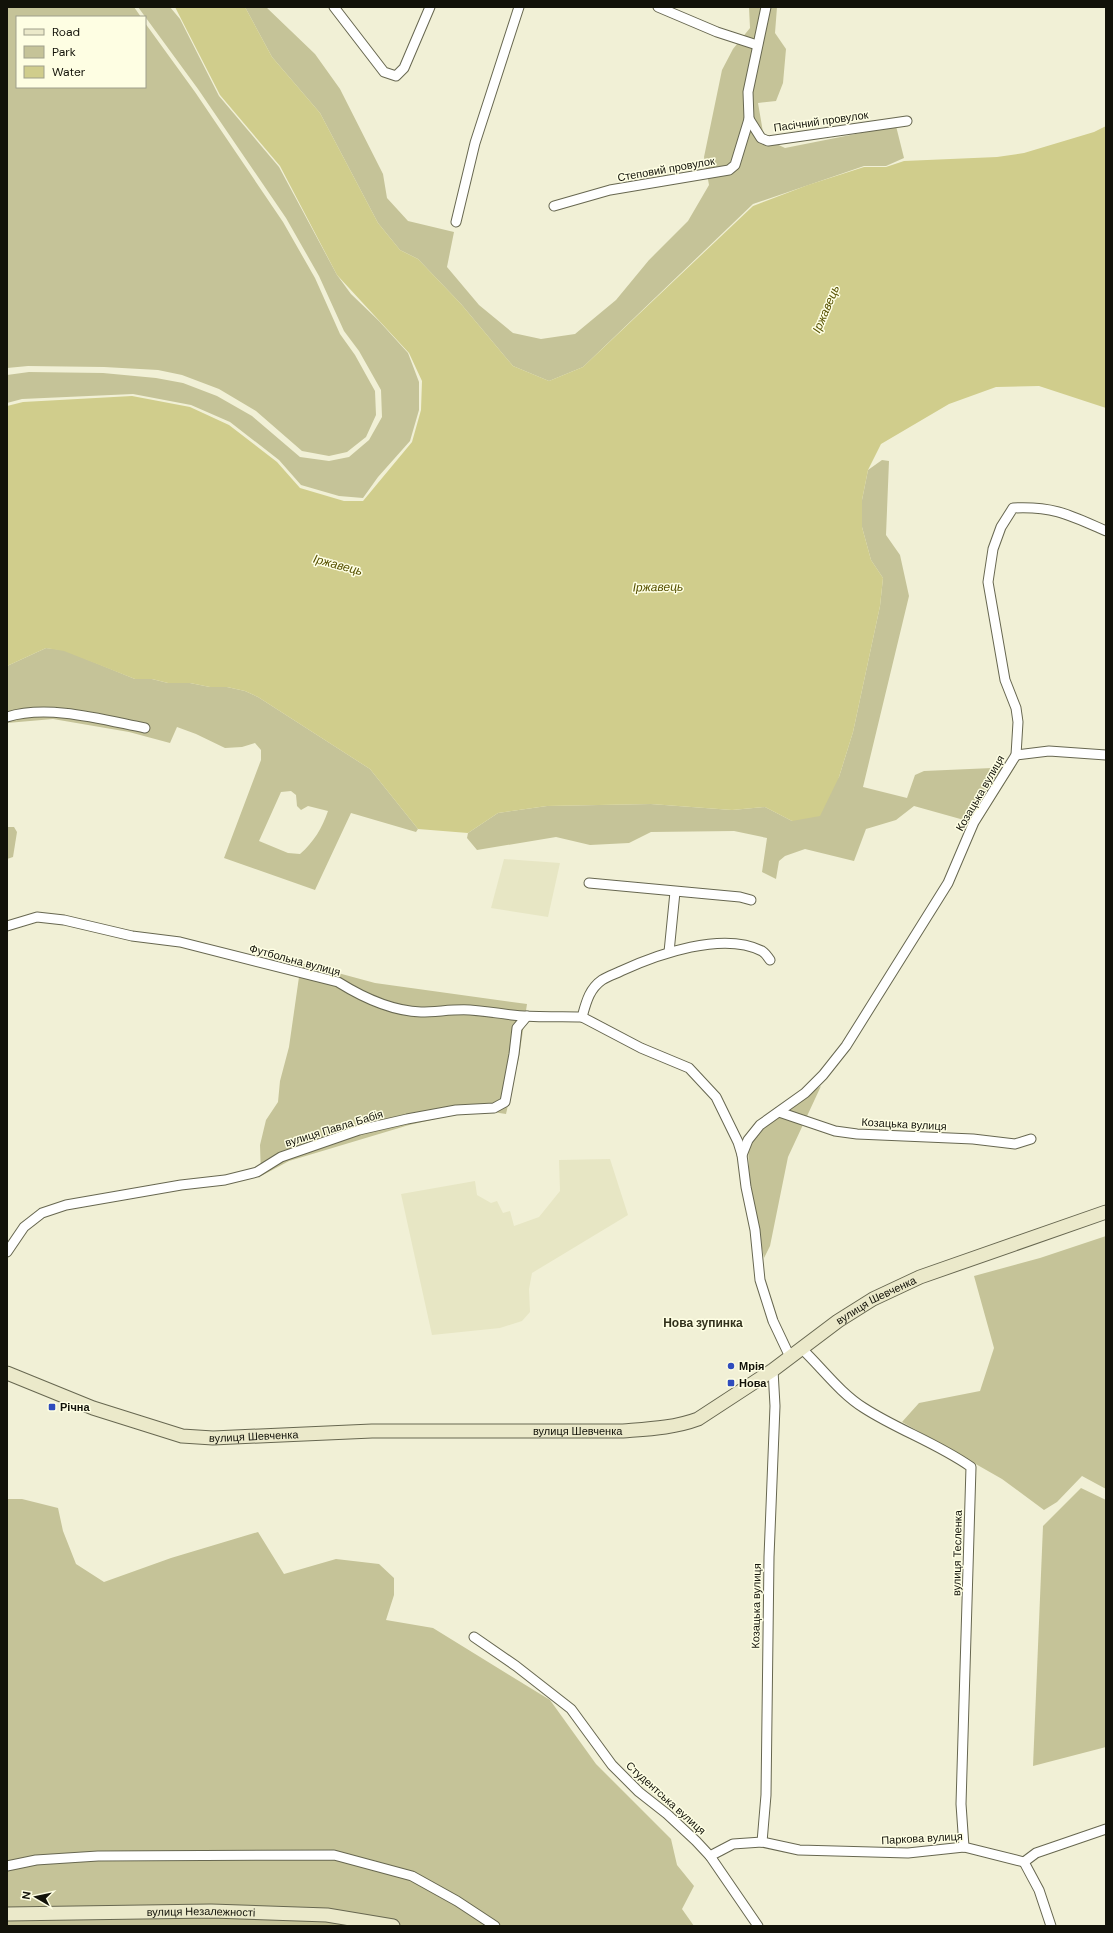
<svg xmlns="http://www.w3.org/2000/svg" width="1113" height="1933" font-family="'DM Sans',sans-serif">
<rect width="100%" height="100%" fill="#f1f0d6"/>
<g fill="#e7e6c4">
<path d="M504 859 560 863 548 917 491 908Z"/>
<path d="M610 1159 628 1215 532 1273 529 1289 530 1312 522 1321 500 1328 432 1335 401 1194 475 1181 477 1195 491 1203 497 1201 503 1213 510 1211 514 1226 539 1217 560 1191 559 1160Z"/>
</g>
<g fill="#c5c398" fill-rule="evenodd">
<path d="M7 7H134L141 17H17V87H145V23L195 92 283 222 315 278 340 334 355 355 375 391 376 415 366 437 347 452 329 456 302 451 256 411 219 389 182 375 158 370 104 367 28 366 7 368Z"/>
<path d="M138 7H170L180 19 219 96 279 167 337 275 351 294 379 321 408 353 419 382V410L410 441 378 477 363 498 339 496 301 485 279 460 230 422 191 405 133 394 22 399 7 403V375L29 372 103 373 156 378 183 383 217 396 252 416 300 457 329 461 349 457 369 440 382 417 381 390 359 351 344 331 319 276 286 218 198 89Z"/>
<path d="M245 7H266L315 54 340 89 383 174 387 198 408 221 454 232 447 267 479 305 513 333 541 339 575 334 616 300 649 260 688 221 709 185 704 157 722 70 733 49 750 28 749 7H777L775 33 786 49 783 83 776 101 758 103 764 138 785 148 896 126 904 158 886 166H864L753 204 583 367 549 381 513 366 461 304 418 259 400 250 378 223 320 113 272 57Z"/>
<path d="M882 460 889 461 886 535 900 555 909 596 863 787 907 798 915 775 924 771 1015 767 978 826 964 820 914 806 896 820 866 829 854 861 805 849 785 856 779 861 776 879 762 872 767 838 734 831 651 832 629 843 590 845 556 837 477 850 467 838 468 833 498 813 547 806 651 804 732 810 765 807 792 821 839 777 853 732 880 606 883 578 871 560 862 527V500L868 470Z"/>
<path d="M46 648 64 650 135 679H152L168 683H190L210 687H227L245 691 258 697 370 769 418 829 416 832 351 813 315 890 224 858 261 760V750L255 743 242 747 225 748 196 734 177 727 170 743 129 732 53 719 7 723V666ZM291 791 296 795 297 806 301 810 308 806 328 811C322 828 314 842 300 854L288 853 259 841 281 792Z"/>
<path d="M7 827H14L17 832 13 857 7 859Z"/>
<path d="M301 963 375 983 527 1004 519 1057 506 1114 493 1112 458 1114 409 1125 289 1161 261 1176 260 1145 266 1120 278 1102 280 1081 289 1047Z"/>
<path d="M821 1086 788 1157 770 1246 764 1258 750 1189 748 1149 765 1124 793 1108 807 1095Z"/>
<path d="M1106 1236V1489L1082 1476 1057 1502 1044 1510 1002 1479 902 1422 919 1403 980 1391 994 1348 974 1276 1040 1258Z"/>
<path d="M1081 1488 1106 1500V1747L1033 1766 1043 1526Z"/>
<path d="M7 1499H22L58 1508 63 1531 76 1564 104 1582 171 1558 258 1532 284 1574 336 1559 379 1564 394 1578V1595L386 1620 433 1628 550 1700 596 1764 671 1839 677 1865 694 1886 682 1909 694 1926H7Z"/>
</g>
<path fill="#d0cd8c" d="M175 7H245L272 57 320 113 378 223 400 250 418 259 461 304 513 366 549 381 583 367 753 206 808 185 864 167H886L904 161 997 157 1024 153 1094 132 1106 126V408L1039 386 996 387 949 404 881 444 868 470 862 500V527L871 560 883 578 880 606 853 732 839 777 820 816 792 821 765 807 732 810 651 804 547 806 498 813 468 833 418 829 370 769 258 697 245 691 227 687H210L190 683H168L152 679H135L64 651 46 648 7 666V406L23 402 132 396 190 407 229 425 277 462 300 488 344 501H363L412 442 421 410 422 381 409 353 337 275 280 166 220 95Z"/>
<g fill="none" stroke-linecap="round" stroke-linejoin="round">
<defs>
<g id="street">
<path d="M334 7 384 72 396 76 404 68 430 7"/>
<path d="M658 7 717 32 757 45"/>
<path d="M749 119 761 138 768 141 907 121"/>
<path d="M554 206 610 190 729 170 735 165 749 119 748 92 766 7"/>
<path d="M456 222 475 143 519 7"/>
<path d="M7 717C49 704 104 720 145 728"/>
<path d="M1016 755 1049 751 1106 755"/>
<path d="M589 883 740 897 751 900"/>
<path d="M7 926 37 917 64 920 132 936 180 942 338 982C362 997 391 1011 421 1012 437 1012 453 1009 470 1010 484 1011 498 1013 512 1015 535 1018 559 1016 582 1017 586 1003 589 989 602 980 608 976 615 974 621 971 658 954 723 931 762 951 765 953 768 957 770 960"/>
<path d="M669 952 675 892"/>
<path d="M582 1017 641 1048 689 1068 716 1097 738 1142 742 1155"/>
<path d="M779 1112 835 1131 857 1134 973 1139 1015 1144 1031 1139"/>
<path d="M7 1252 24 1227 42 1213 66 1205 181 1185 225 1180 257 1172 281 1157 359 1130 407 1119 456 1110 494 1108 505 1102 514 1054 517 1028 527 1016"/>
<path d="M802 1349C822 1368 840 1393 864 1408 898 1430 937 1443 971 1467L961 1804 964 1847"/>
<path d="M790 1357 773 1321 760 1280 755 1230 746 1187 742 1155 748 1140 760 1125 805 1093 823 1075 846 1046 948 883 974 822 1016 755 1018 722 1016 708 1005 680 988 582 993 549 1001 527 1013 508C1054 506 1070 515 1106 531"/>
<path d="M474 1637 516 1666 571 1709 612 1765 639 1792 667 1814 696 1841 710 1856 758 1926"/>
<path d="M762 1842 766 1795 769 1557 775 1406 773 1370"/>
<path d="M710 1856 733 1844 762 1842 799 1850 908 1853 964 1847 1024 1862"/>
<path d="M1024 1862 1036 1853 1106 1829"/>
<path d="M1024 1862 1039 1890 1051 1926"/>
<path d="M7 1866 36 1860 98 1856 334 1855 412 1876 457 1901 495 1926"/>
</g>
<g id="secondary">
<path id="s1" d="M7 1373 93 1408 182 1436 213 1438 372 1431H623C648 1429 674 1428 698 1419L773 1370 838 1321 873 1299 920 1277 1106 1212"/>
<path id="s2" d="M7 1914 211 1911 327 1915 393 1926"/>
</g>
</defs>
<use href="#street" stroke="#676750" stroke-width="11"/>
<use href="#secondary" stroke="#676750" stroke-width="15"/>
<use href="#street" stroke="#fff" stroke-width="9"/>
<use href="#secondary" stroke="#ebe9ca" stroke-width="13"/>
</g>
<g fill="#2f4cbd" stroke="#fefee3" stroke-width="1.5">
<circle cx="731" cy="1366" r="4"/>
<rect x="727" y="1379" width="8" height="8" rx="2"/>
<rect x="48" y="1403" width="8" height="8" rx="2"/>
</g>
<g text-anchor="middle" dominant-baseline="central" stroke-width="3" stroke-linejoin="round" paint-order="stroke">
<g font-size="11" fill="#121209" stroke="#fefee3">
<text transform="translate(821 121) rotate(-8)">Пасічний провулок</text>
<text transform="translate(666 169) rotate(-10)">Степовий провулок</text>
<text transform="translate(980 793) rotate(-60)">Козацька вулиця</text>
<text transform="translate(295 960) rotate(15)">Футбольна вулиця</text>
<text transform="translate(904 1124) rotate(3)">Козацька вулиця</text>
<text transform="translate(334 1128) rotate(-17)">вулиця Павла Бабія</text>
<text stroke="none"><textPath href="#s1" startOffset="918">вулиця Шевченка</textPath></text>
<text stroke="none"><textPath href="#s1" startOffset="582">вулиця Шевченка</textPath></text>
<text stroke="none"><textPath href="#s1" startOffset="258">вулиця Шевченка</textPath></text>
<text transform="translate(957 1553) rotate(-89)">вулиця Тесленка</text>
<text transform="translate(756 1606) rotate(-89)">Козацька вулиця</text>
<text transform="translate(666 1798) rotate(42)">Студентська вулиця</text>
<text transform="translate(922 1838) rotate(-3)">Паркова вулиця</text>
<text stroke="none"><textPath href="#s2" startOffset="194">вулиця Незалежності</textPath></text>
</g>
<g font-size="11" font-weight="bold" fill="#121209" stroke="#fefee3" text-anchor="start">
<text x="739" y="1366">Мрія</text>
<text x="739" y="1383">Нова</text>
<text x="60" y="1407">Річна</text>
</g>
<g font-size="12" font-style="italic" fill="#565100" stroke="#fefee3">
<text transform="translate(826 309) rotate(-67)">Іржавець</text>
<text transform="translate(338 565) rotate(15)">Іржавець</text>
<text transform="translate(658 587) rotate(-1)">Іржавець</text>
</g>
<g font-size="12" font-weight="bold" fill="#32311c" stroke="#fefee3">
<text x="703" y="1323">Нова зупинка</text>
</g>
</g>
<rect width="1113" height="1933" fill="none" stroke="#121209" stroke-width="16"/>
<rect x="16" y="16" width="130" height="72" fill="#fefee3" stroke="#a0a08c"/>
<rect x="24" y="29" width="20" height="6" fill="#ebe9ca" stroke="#a0a08c"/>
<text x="52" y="36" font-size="12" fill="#121209">Road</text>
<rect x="24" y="46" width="20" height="12" fill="#c5c398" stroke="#a0a08c"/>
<text x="52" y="56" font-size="12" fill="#121209">Park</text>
<rect x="24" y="66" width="20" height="12" fill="#d0cd8c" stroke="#a0a08c"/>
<text x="52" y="76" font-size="12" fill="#121209">Water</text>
<g transform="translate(36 1897) rotate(279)" stroke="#fefee3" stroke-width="3" paint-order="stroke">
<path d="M0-3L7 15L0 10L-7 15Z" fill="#121209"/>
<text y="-6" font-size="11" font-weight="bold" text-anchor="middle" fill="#121209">N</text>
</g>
</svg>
